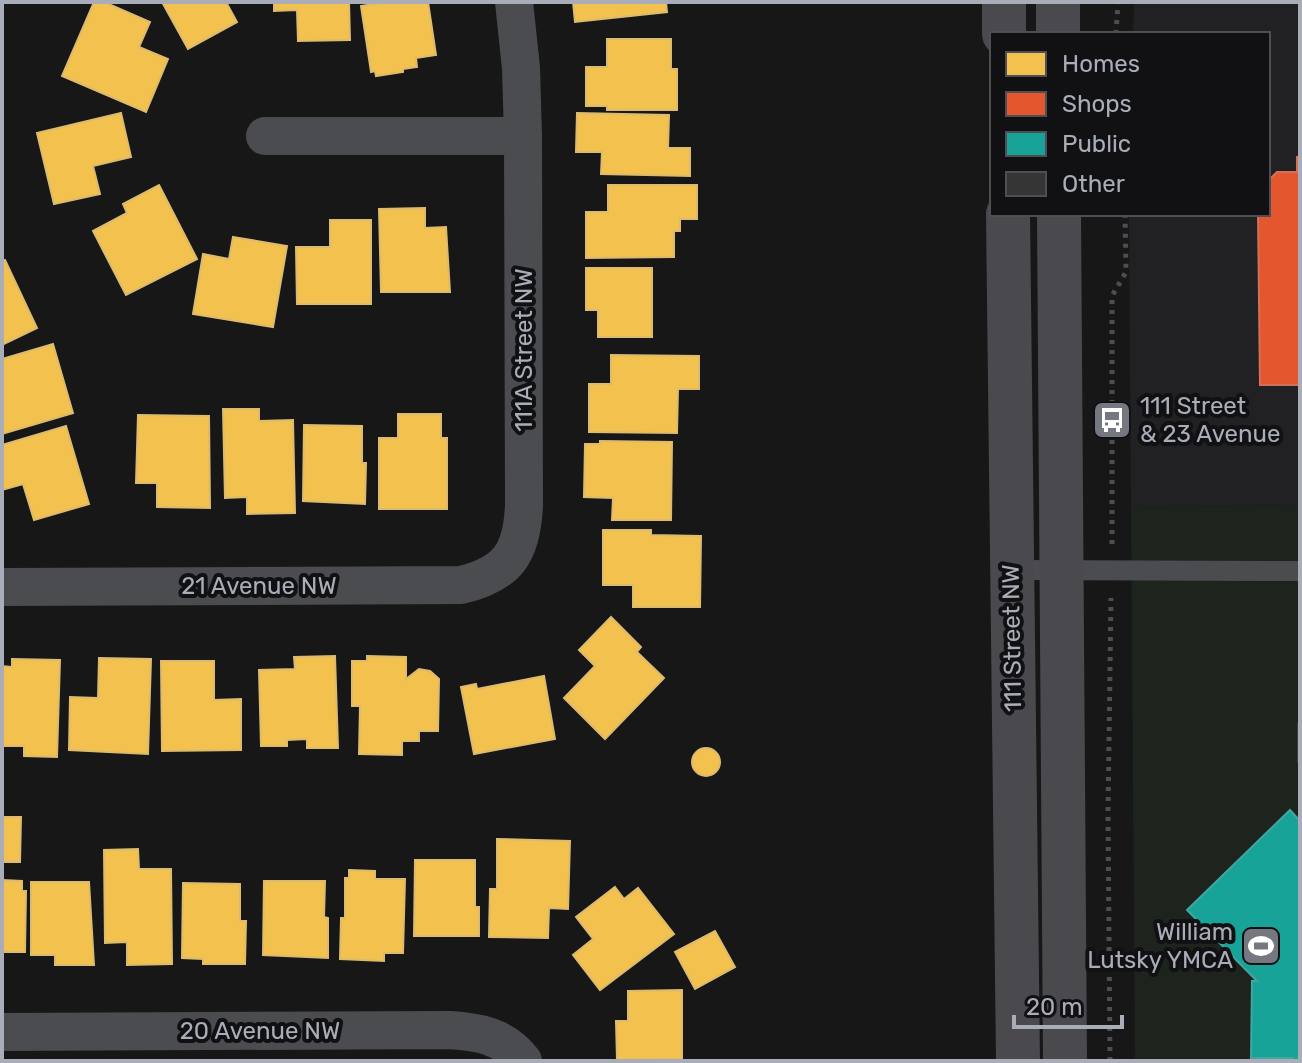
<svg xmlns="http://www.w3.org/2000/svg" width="1302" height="1063" font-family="Rubik,sans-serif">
<rect width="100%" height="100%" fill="#171717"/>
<path fill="#212123" d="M1134 2H1300V505L1131 508 1129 214H1268V34H1133Z"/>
<path fill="#1d241e" d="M1300 505V1061H1135L1131 508Z"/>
<g fill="#f2c14e" stroke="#dcbb6e" stroke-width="2">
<path d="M94 2H104L150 22 139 47 168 59 146 112 62 76Z"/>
<path d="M162 2H226L237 22 188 49Z"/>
<path d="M274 2H349L350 40 298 41 297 10 274 11Z"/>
<path d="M385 2H428L436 55 416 58 417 67 403 69V72L376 76 375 71 371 72 361 6Z"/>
<path d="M573 2H666L667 12 575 22Z"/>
<path d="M607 39H671V69H677V110H607V106H586V67H607Z"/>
<path d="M121 113 131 157 93 166 100 194 54 204 37 133Z"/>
<path d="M577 113 669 115 668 148H690V176L601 174 602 152H576Z"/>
<path d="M159 185 197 259 126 295 93 231 127 213 123 204Z"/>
<path d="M608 185H697V219H680V231H674V257L586 258V212H608Z"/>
<path d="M425 208V228L446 227 450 292H381L379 209Z"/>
<path d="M330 220H371V304H297L296 247H330Z"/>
<path d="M233 237 287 246 273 327 193 314 203 254 229 259Z"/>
<path d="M5 260 37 328 2 345V261Z"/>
<path d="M586 268H652V337H598V310H586Z"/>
<path d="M53 344 73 413 2 434V359Z"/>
<path d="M611 355 699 356V389H678L677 433 589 432V384H611Z"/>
<path d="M223 409H259V421L293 420 295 513 247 514V497L225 498Z"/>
<path d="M398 414H441V438H447V509H379V438H398Z"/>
<path d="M138 415 209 416 210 508 157 507V483H136Z"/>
<path d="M304 425 362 426V463H366L365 504 303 501Z"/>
<path d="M66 426 89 504 34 520 23 484 2 490V445Z"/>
<path d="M600 441 672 442 671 520H612L613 498 584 497 585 444H600Z"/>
<path d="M603 530H651V535L701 536 700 607H633V585H603Z"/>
<path d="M611 617 641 647 637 652 664 678 605 739 564 698 595 666 579 650Z"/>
<path d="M335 656 338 748H307V739L287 740V746H261L259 670 295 669 294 657Z"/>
<path d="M367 656 406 657V679L419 669 430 671 439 679 438 731H419V741H402V755L359 754 360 706H352V661H367Z"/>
<path d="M99 658 151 659 148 754 69 750 70 697 98 698Z"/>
<path d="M12 659 60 660 57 757 24 756V746H2V666L12 667Z"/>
<path d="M161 661H214V700L241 699V750L162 751Z"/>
<path d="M544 676 555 739 474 754 461 687 476 684 477 689Z"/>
<circle cx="706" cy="762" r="14"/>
<path d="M2 817H21L20 862H2Z"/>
<path d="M497 839 570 841 568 909 549 908 548 938 489 937 490 889H497Z"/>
<path d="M138 849 139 869H171L172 964 127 965V942L105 943 104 850Z"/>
<path d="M415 860H475V907H479V936H414Z"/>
<path d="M349 870 375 871V879H405L403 953H384V961L340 959 341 918H345V878H349Z"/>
<path d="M2 880 22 881V891H26L25 952H2Z"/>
<path d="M264 881H325L324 917 328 918V958L263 955Z"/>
<path d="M31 882H89L94 965H55V955H31Z"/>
<path d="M183 883 240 884V921H246L245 964H203V959L182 958Z"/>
<path d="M615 887 624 899 638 888 674 934 600 990 573 955 593 939 576 917Z"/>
<path d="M715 931 735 967 695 989 675 952Z"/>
<path d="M682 990V1059L617 1060 616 1021H628V991Z"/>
</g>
<path fill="#e4572e" stroke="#d27157" stroke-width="2" d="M1297 157H1300V385H1260L1258 214H1268V181L1277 172H1297Z"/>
<path fill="#17a398" stroke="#42a6a2" stroke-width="2" d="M1290 810 1300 821V1061H1293V1058H1251L1252 981H1257L1187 910Z"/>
<rect fill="#353536" stroke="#3f4043" stroke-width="2" x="1298" y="724" width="2" height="37"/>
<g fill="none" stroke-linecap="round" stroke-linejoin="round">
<g stroke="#4d4e52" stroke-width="5" stroke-dasharray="4 6" stroke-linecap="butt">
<path d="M1116 34 1118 2"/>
<path d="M1112 544V296L1126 272 1125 214"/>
<path d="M1110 1061 1108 813 1111 598"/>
</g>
<path stroke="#4b4c50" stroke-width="20" d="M1011 570 1300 571"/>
<g stroke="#4b4c50" stroke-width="38">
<path d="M265 136H523"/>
<path d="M2 587 461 585C508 574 522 553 524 505L523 136 521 68 514 2"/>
<path d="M2 1032 450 1030C479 1032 504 1036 523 1061"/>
</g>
<g stroke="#4a4a4e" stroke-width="44">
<path d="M1004 2V34"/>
<path d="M1058 2V34"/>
<path d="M1008 214 1018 1061"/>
<path d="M1059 214 1065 1061"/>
</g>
</g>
<defs>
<symbol id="bus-square" viewBox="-11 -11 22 22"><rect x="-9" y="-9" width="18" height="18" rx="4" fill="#757880" stroke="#111113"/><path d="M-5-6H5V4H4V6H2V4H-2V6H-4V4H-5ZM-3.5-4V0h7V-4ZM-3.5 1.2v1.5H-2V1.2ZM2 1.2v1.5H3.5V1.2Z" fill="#fff"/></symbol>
<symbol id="stadium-square" viewBox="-11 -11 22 22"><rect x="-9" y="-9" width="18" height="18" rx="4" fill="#757880" stroke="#111113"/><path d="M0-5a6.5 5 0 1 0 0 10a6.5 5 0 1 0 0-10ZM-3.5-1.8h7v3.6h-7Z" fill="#fff"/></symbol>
</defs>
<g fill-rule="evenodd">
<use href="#bus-square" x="1090" y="398" width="44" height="44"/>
<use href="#stadium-square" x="1239" y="924" width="44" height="44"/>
</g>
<g text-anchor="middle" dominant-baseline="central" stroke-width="8" stroke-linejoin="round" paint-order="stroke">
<g font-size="24" fill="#a8adb8" stroke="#111113">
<text transform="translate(524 350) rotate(-90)">111A Street NW</text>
<text x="259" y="586">21 Avenue NW</text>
<text transform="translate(1012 638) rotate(-91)">111 Street NW</text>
<text x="260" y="1031">20 Avenue NW</text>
</g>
<g font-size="24" fill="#a8adb8" stroke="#111113" text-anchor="start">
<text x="1140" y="406">111 Street<tspan x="1140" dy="28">&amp; 23 Avenue</tspan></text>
<text x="1233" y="932" text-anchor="end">William<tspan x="1233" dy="28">Lutsky YMCA</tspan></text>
</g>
</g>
<rect width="1302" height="1063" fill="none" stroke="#a8adb8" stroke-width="8"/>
<rect x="990" y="32" width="280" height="184" fill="#111113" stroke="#4d4f55" stroke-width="2"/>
<rect x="1006" y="52" width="40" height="24" fill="#f2c14e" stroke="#4d4f55" stroke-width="2"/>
<text x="1062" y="72" font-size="24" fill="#a8adb8">Homes</text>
<rect x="1006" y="92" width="40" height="24" fill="#e4572e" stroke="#4d4f55" stroke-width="2"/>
<text x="1062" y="112" font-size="24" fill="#a8adb8">Shops</text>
<rect x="1006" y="132" width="40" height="24" fill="#17a398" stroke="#4d4f55" stroke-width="2"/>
<text x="1062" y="152" font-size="24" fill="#a8adb8">Public</text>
<rect x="1006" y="172" width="40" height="24" fill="#353536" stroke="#4d4f55" stroke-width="2"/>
<text x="1062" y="192" font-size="24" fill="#a8adb8">Other</text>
<path d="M1014 1015v12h108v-12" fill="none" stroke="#a8adb8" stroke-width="4"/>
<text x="1026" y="1015" font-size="24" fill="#a8adb8" stroke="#111113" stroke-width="6" paint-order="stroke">20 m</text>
</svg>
